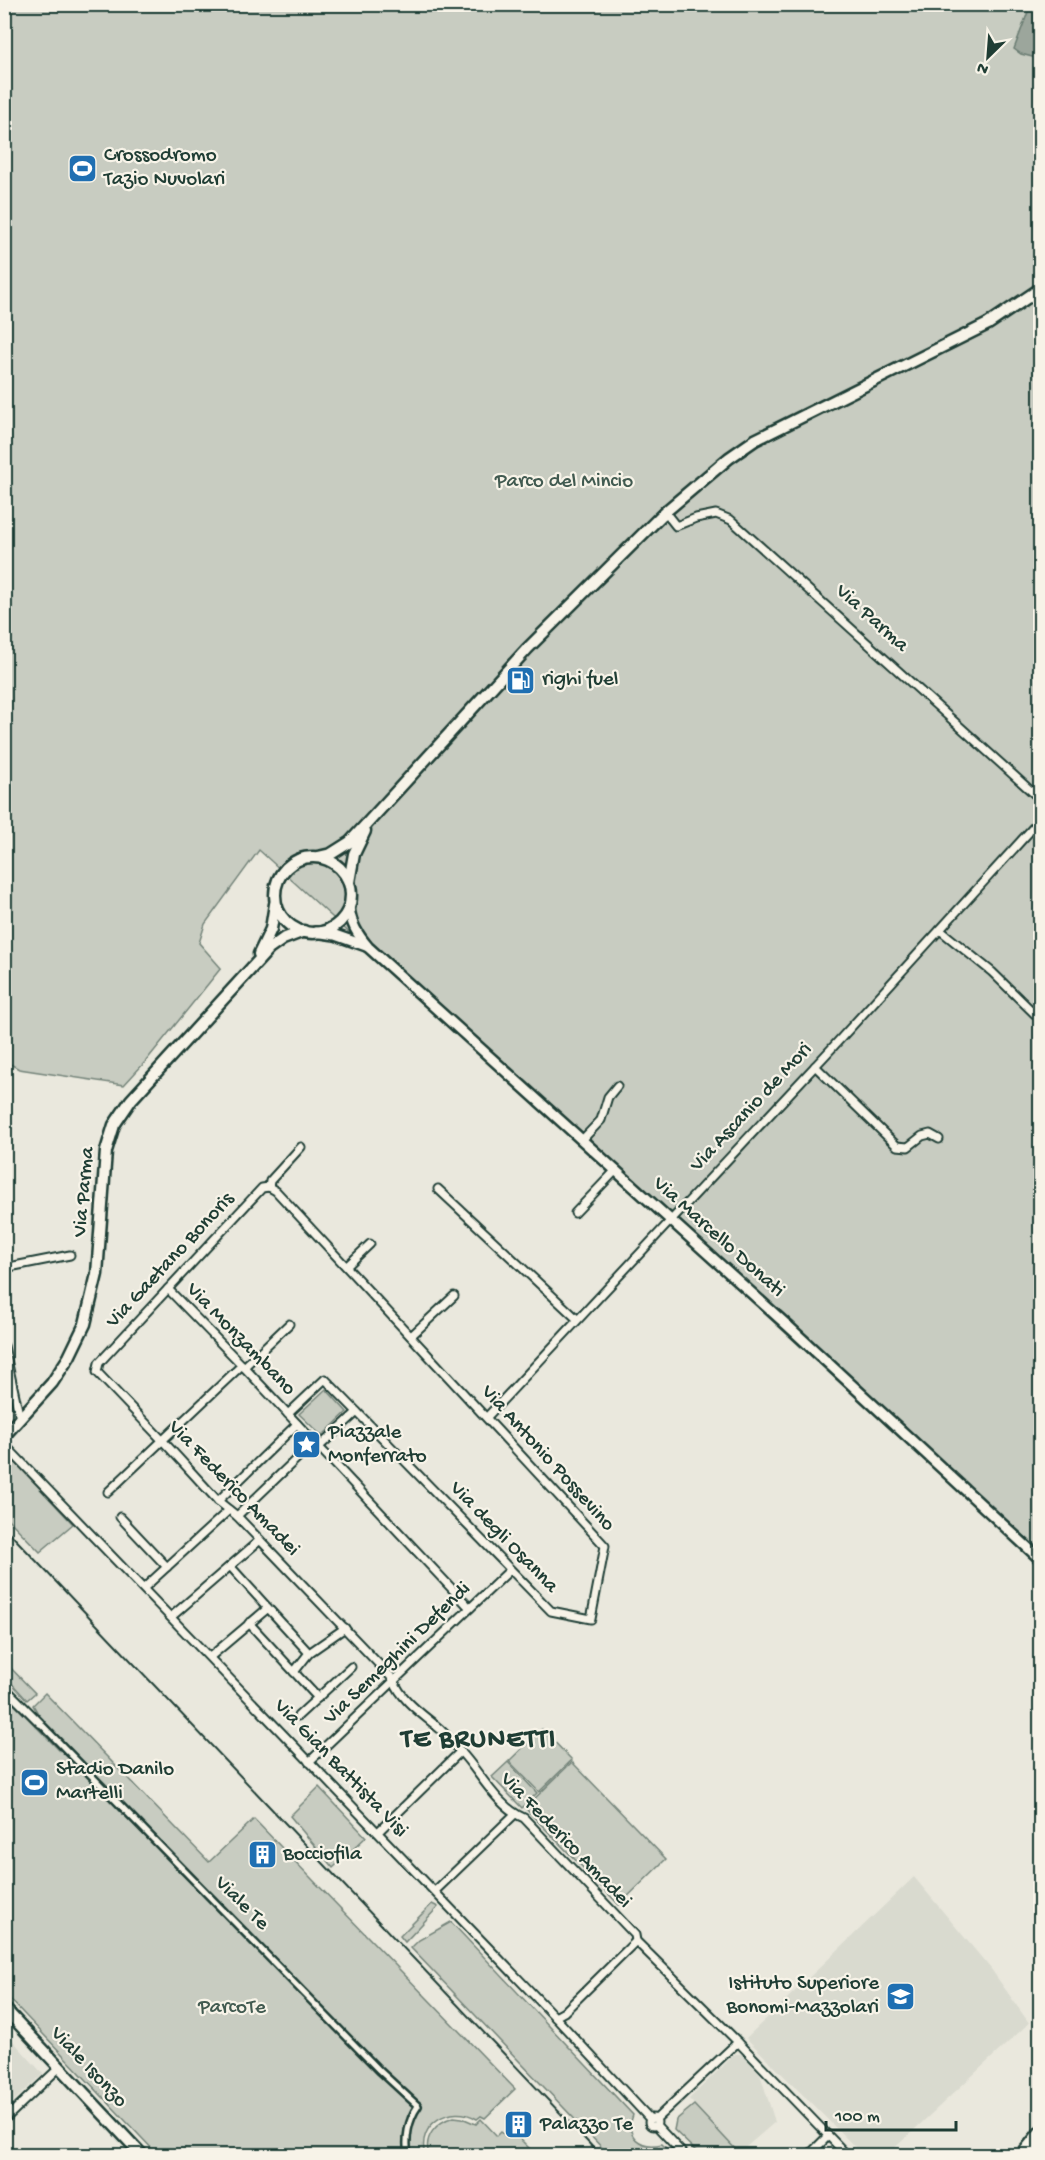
<svg xmlns="http://www.w3.org/2000/svg" width="1045" height="2160" font-family="'Gochi Hand',sans-serif">
<rect width="100%" height="100%" fill="#eae8dd"/>
<filter id="ink" filterUnits="userSpaceOnUse"><feTurbulence type="fractalNoise" baseFrequency=".0167" numOctaves="2"/><feDisplacementMap in="SourceGraphic" scale="12" xChannelSelector="R" yChannelSelector="G"/><feConvolveMatrix kernelMatrix="1 2 1 2 8 2 1 2 1" color-interpolation-filters="sRGB"/></filter>
<g filter="url(#ink)">
<g fill="#d9dacf">
<path d="M914 1877 991 1969 1029 2023 887 2155H863L746 2038Z"/>
<path d="M5 2032 43 2074 5 2109Z"/>
<path d="M735 2054H743L760 2074 775 2122 739 2153 689 2099Z"/>
</g>
<g fill="#c8ccc1" stroke="#74847a" stroke-width="1.5">
<path d="M5 5H1040V1566L259 850 205 924 199 943 221 968 146 1061 124 1085 19 1069 5 1061Z"/>
<path d="M326 1389 347 1412 322 1436 299 1414Z"/>
<path d="M5 1460 14 1461 73 1524 40 1552 5 1516Z"/>
<path d="M4 1661 35 1693 27 1700 5 1676Z"/>
<path d="M45 1693 209 1862 254 1819 515 2089 485 2118 481 2116 477 2119C451 2103 416 2124 425 2155H158L5 1994 4 1694 60 1751 33 1705Z"/>
<path d="M542 1729 572 1760 539 1792 509 1761Z"/>
<path d="M508 1762 537 1793 522 1808 492 1777Z"/>
<path d="M572 1762 666 1859 619 1905 525 1808Z"/>
<path d="M319 1787 366 1837 333 1868 290 1816Z"/>
<path d="M432 1904 438 1907 405 1942 400 1936Z"/>
<path d="M451 1922 633 2115C624 2137 641 2149 662 2144L673 2155H609L411 1948 419 1940Z"/>
<path d="M694 2105 739 2153 737 2155H700L674 2130 676 2120Z"/>
<path d="M454 2117 462 2118 476 2124 481 2119 497 2136 501 2132 506 2136 512 2131 536 2155H429C423 2137 436 2122 454 2117Z"/>
</g>
<path fill="#9ca69c" stroke="#6a7c72" stroke-width="1.5" d="M1031 4 1040 5V59L1021 54 1014 49Z"/>
<g fill="none" stroke-linecap="round" stroke-linejoin="round">
<defs>
<path id="pedestrian" d="M40 1723 379 2070 418 2106C408 2120 405 2139 408 2156"/>
<g id="minor">
<path d="M665 512 676 526 696 518 716 514 731 520 1040 799"/>
<path d="M940 930 992 972 1040 1019"/>
<path d="M815 1066 897 1146 908 1147 922 1136 930 1134 939 1139"/>
<path d="M582 1140 601 1120 608 1097 617 1086"/>
<path d="M269 1187 262 1188 99 1363 97 1372 163 1441 218 1501 237 1516 393 1679C401 1699 418 1711 434 1724 443 1731 452 1741 460 1751 480 1772 496 1806 524 1818L635 1935 636 1941 738 2042 848 2156"/>
<path d="M269 1187 276 1191 605 1546 591 1619 551 1611 325 1379 288 1414"/>
<path d="M269 1187 270 1181 301 1147"/>
<path d="M438 1189 577 1319"/>
<path d="M575 1213 616 1170"/>
<path d="M347 1266 370 1244"/>
<path d="M4 1268 70 1255"/>
<path d="M168 1289 242 1365 470 1608"/>
<path d="M411 1336 454 1296"/>
<path d="M4 1346 20 1419"/>
<path d="M244 1367 289 1324"/>
<path d="M487 1417 832 1048 1040 820"/>
<path d="M4 1444 555 2017 650 2119"/>
<path d="M319 1447 357 1412"/>
<path d="M108 1492 242 1365"/>
<path d="M218 1501 297 1424"/>
<path d="M237 1516 314 1442"/>
<path d="M120 1517 167 1567"/>
<path d="M230 1566 268 1608"/>
<path d="M144 1588 229 1510"/>
<path d="M171 1617 260 1540"/>
<path d="M249 1623 318 1698"/>
<path d="M210 1657 268 1608 309 1653 345 1628"/>
<path d="M294 1672 309 1653"/>
<path d="M4 1687 40 1723"/>
<path d="M298 1716 351 1667"/>
<path d="M309 1762 510 1570"/>
<path d="M378 1832 461 1751"/>
<path d="M435 1891 515 1814"/>
<path d="M555 2017 564 2012 636 1941"/>
<circle cx="653" cy="2122" r="4"/>
<path d="M656 2119 738 2042"/>
<path d="M4 2120 60 2067"/>
<path d="M656 2125 685 2156"/>
<path d="M808 2156 828 2136"/>
</g>
<g id="tertiary">
<path d="M349 907C351 924 357 934 368 947L788 1326 1040 1559"/>
<path d="M315 932 335 935 366 946"/>
<path d="M1020 2156 1040 2131"/>
<path d="M1031 2156 1040 2144"/>
</g>
<path id="secondary" d="M4 2008 143 2156"/>
<g id="primary">
<path d="M318 857 331 854 350 842 527 649 665 512 729 458 755 440 988 324 1040 289"/>
<circle cx="313" cy="895" r="38"/>
<path d="M349 882 354 854 365 831"/>
<path d="M259 954 271 929 275 904"/>
<path d="M4 1436 52 1383 69 1357 85 1324 97 1274 106 1151 114 1125 131 1100 269 949 283 939 304 931"/>
</g>
</defs>
<use href="#pedestrian" stroke="#1f3d34" stroke-width="10"/>
<use href="#minor" stroke="#1f3d34" stroke-width="11"/>
<use href="#tertiary" stroke="#1f3d34" stroke-width="14"/>
<use href="#secondary" stroke="#1f3d34" stroke-width="15"/>
<use href="#primary" stroke="#1f3d34" stroke-width="15"/>
<use href="#pedestrian" stroke="#f7f3e8" stroke-width="5"/>
<use href="#minor" stroke="#f7f3e8" stroke-width="7"/>
<use href="#tertiary" stroke="#f7f3e8" stroke-width="9"/>
<use href="#secondary" stroke="#f7f3e8" stroke-width="10"/>
<use href="#primary" stroke="#f7f3e8" stroke-width="10"/>
<path stroke="#1f3d34" stroke-width="2" d="M4 1527 601 2156"/>
</g>
</g>
<defs>
<symbol id="stadium-square" viewBox="-11 -11 22 22"><rect x="-9" y="-9" width="18" height="18" rx="4" fill="#1f6fb2" stroke="#f7f3e8"/><path d="M0-5a6.5 5 0 1 0 0 10a6.5 5 0 1 0 0-10ZM-3.5-1.8h7v3.6h-7Z" fill="#fff"/></symbol>
<symbol id="fuel-square" viewBox="-11 -11 22 22"><rect x="-9" y="-9" width="18" height="18" rx="4" fill="#1f6fb2" stroke="#f7f3e8"/><path d="M-5.5-6h7V0h2V4h1.3V-2.5L3-4.5l.8-.8L6-3V5H2.5V1h-1V6h-7ZM-4.2-4.7v3.2H.2V-4.7Z" fill="#fff"/></symbol>
<symbol id="sight-square" viewBox="-11 -11 22 22"><rect x="-9" y="-9" width="18" height="18" rx="4" fill="#1f6fb2" stroke="#f7f3e8"/><path d="M0-6L1.8-2.2L6-1.7L2.9 1.2L3.7 5.4L0 3.3L-3.7 5.4L-2.9 1.2L-6-1.7L-1.8-2.2Z" fill="#fff"/></symbol>
<symbol id="building-square" viewBox="-11 -11 22 22"><rect x="-9" y="-9" width="18" height="18" rx="4" fill="#1f6fb2" stroke="#f7f3e8"/><path d="M-4-6H4V6H1V3H-1V6H-4ZM-2.5-4.3h1.7v1.8h-1.7ZM.8-4.3h1.7v1.8H.8ZM-2.5-1h1.7V.8h-1.7ZM.8-1h1.7V.8H.8Z" fill="#fff"/></symbol>
<symbol id="school-square" viewBox="-11 -11 22 22"><rect x="-9" y="-9" width="18" height="18" rx="4" fill="#1f6fb2" stroke="#f7f3e8"/><path d="M0-5L7-2L0 1L-7-2ZM-4 1L0 2.5L4 1V4Q0 6-4 4Z" fill="#fff"/></symbol>
</defs>
<g fill-rule="evenodd">
<use href="#stadium-square" x="66" y="152" width="33" height="33"/>
<use href="#fuel-square" x="504" y="664" width="33" height="33"/>
<use href="#sight-square" x="290" y="1428" width="33" height="33"/>
<use href="#stadium-square" x="18" y="1766" width="33" height="33"/>
<use href="#building-square" x="246" y="1838" width="33" height="33"/>
<use href="#school-square" x="884" y="1980" width="33" height="33"/>
<use href="#building-square" x="502" y="2108" width="33" height="33"/>
</g>
<g text-anchor="middle" dominant-baseline="central" stroke-width="4.5" stroke-linejoin="round" paint-order="stroke">
<g font-size="21" fill="#1f3d34" stroke="#f7f3e8" text-anchor="start">
<text x="104" y="156">Crossodromo<tspan x="104" dy="24">Tazio Nuvolari</tspan></text>
<text x="542" y="680">righi fuel</text>
<text x="328" y="1433">Piazzale<tspan x="328" dy="24">Monferrato</tspan></text>
<text x="56" y="1770">Stadio Danilo<tspan x="56" dy="24">Martelli</tspan></text>
<text x="283" y="1855">Bocciofila</text>
<text x="879" y="1984" text-anchor="end">Istituto Superiore<tspan x="879" dy="24">Bonomi-Mazzolari</tspan></text>
<text x="540" y="2125">Palazzo Te</text>
</g>
<g font-size="21" fill="#415a50" stroke="#f7f3e8">
<text x="564" y="482">Parco del Mincio</text>
<text x="232" y="2008">ParcoTe</text>
</g>
<g font-size="21" fill="#1f3d34" stroke="#f7f3e8">
<text transform="translate(871 619) rotate(42)">Via Parma</text>
<text transform="translate(752 1108) rotate(-47)">Via Ascanio de Mori</text>
<text transform="translate(85 1192) rotate(-85)">Via Parma</text>
<text transform="translate(718 1238) rotate(42)">Via Marcello Donati</text>
<text transform="translate(171 1261) rotate(-47)">Via Gaetano Bonoris</text>
<text transform="translate(240 1340) rotate(46)">Via Monzambano</text>
<text transform="translate(547 1459) rotate(48)">Via Antonio Possevino</text>
<text transform="translate(233 1489) rotate(46)">Via Federico Amadei</text>
<text transform="translate(503 1538) rotate(46)">Via degli Osanna</text>
<text transform="translate(398 1654) rotate(-44)">Via Semeghini Defendi</text>
<text transform="translate(340 1769) rotate(46)">Via Gian Battista Visi</text>
<text transform="translate(565 1841) rotate(46)">Via Federico Amadei</text>
<text transform="translate(241 1904) rotate(45)">Viale Te</text>
<text transform="translate(88 2068) rotate(47)">Viale Isonzo</text>
</g>
<g font-size="27" font-weight="bold" letter-spacing="1.5" fill="#1f3d34" stroke="#f7f3e8">
<text x="479" y="1741">TE BRUNETTI</text>
</g>
</g>
<rect width="1045" height="2160" fill="none" stroke="#f7f3e8" stroke-width="24"/>
<rect x="12" y="12" width="1021" height="2136" fill="none" stroke="#1f3d34" stroke-width="2" filter="url(#ink)"/>
<g transform="translate(988 57) rotate(205)" stroke="#f7f3e8" stroke-width="4.5" paint-order="stroke">
<path d="M0-4.5L10 22L0 15L-10 22Z" fill="#1f3d34"/>
<text y="-9" font-size="16" font-weight="bold" text-anchor="middle" fill="#1f3d34">N</text>
</g>
<path d="M826 2121v9h130v-9" fill="none" stroke="#1f3d34" stroke-width="3"/>
<text x="835" y="2121" font-size="18" fill="#1f3d34" stroke="#f7f3e8" stroke-width="4.5" paint-order="stroke">100 m</text>
</svg>
